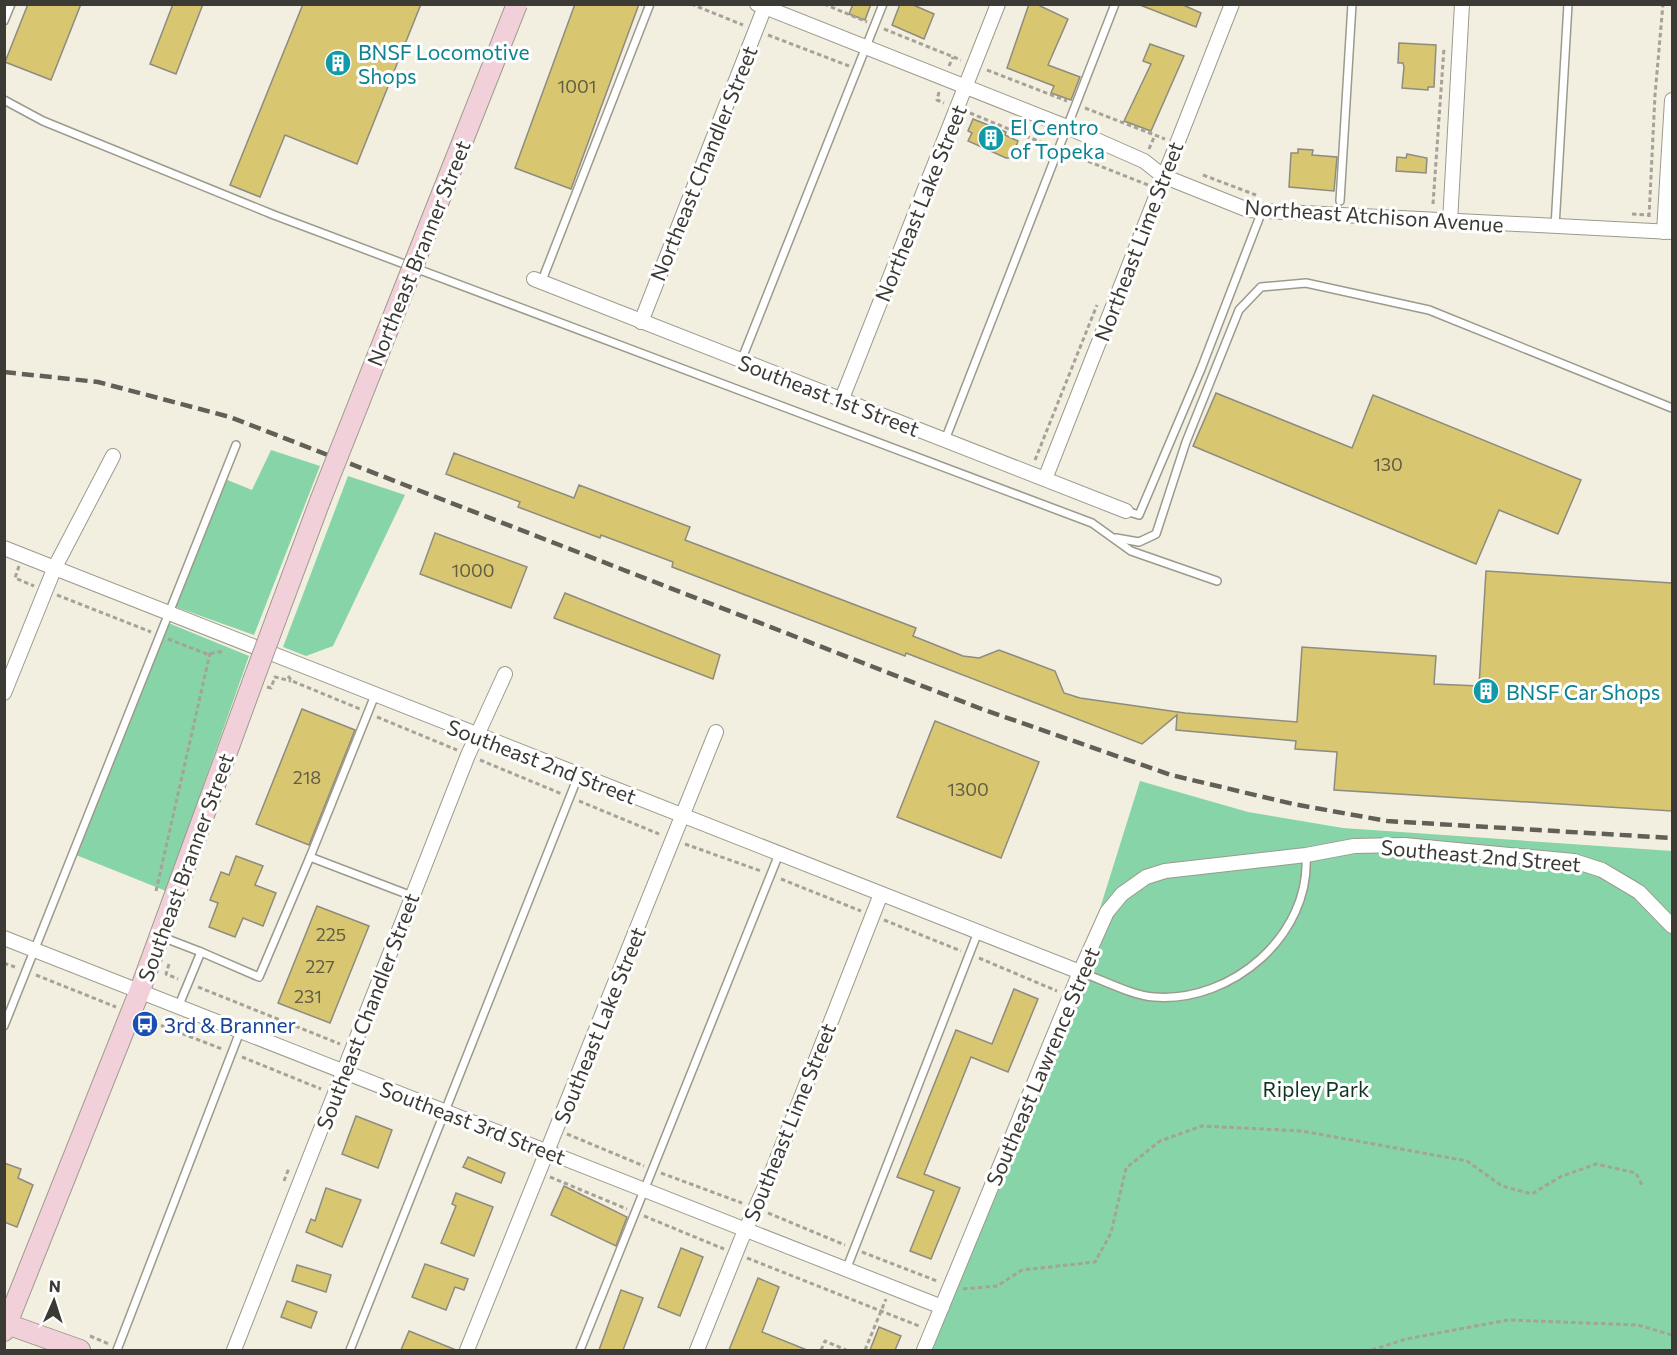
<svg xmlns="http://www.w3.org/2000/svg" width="1677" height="1355" font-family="Commissioner,sans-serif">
<rect width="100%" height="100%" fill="#f2efe1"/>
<g fill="#86d4a7">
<path d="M271 450 320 466 254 635 173 606 225 479 252 490Z"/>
<path d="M348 476 405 495 333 646 306 656 283 647Z"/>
<path d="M166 622 249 656 166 891 71 853Z"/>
<path d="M1140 781 1248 812 1343 828 1672 851V1350H930L1080 972Z"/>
</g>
<g fill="#d8c671" stroke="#8e8c7f" stroke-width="1.5">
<path d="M28 4H81L51 80 5 62Z"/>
<path d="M173 4H203L176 74 150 64Z"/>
<path d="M303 4H421L357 164 285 135 260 197 230 185Z"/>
<path d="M575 4H639L571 189 515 168Z"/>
<path d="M853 4H871L865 20 849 14Z"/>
<path d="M900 4H911L934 14 924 39 892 25Z"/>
<path d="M1029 4H1036L1068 19 1048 65 1080 77 1071 100 1051 93 1054 86 1007 68Z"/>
<path d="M1181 4 1201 13 1196 27 1140 5Z"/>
<path d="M1399 43 1436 45 1434 87H1428V90L1402 88 1404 67 1403 63H1398Z"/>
<path d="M1150 44 1184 56 1151 131 1124 121 1151 64 1143 61Z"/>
<path d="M973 119 1006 132 1005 135 1018 141 1012 158H1006L968 141 972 133 968 131Z"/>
<path d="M1298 149 1313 150 1312 155 1337 157 1334 191 1289 187 1291 153H1298Z"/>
<path d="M1407 154 1427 158 1426 173 1396 171 1397 157 1406 158Z"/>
<path d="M1216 393 1352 448 1373 395 1581 480 1558 534 1499 510 1476 564 1193 446Z"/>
<path d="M454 453 574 498 579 485 690 527 685 540 916 628 913 636 963 656 979 658 999 650 1055 671 1064 693 1080 698 1185 713 1297 722 1302 647 1436 656 1434 684 1479 686 1486 571 1672 583V811L1334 790 1337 752 1295 749 1296 741 1176 730 1177 715 1142 744 906 653 905 656 672 567 673 562 601 535 600 538 518 507 520 502 446 474Z"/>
<path d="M435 533 527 567 511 608 420 574Z"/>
<path d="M565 593 720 655 713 679 554 618Z"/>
<path d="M302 709 355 730 309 845 256 824Z"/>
<path d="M935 721 1039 762 1001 858 897 817Z"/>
<path d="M236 856 263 866 255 885 276 893 263 926 243 918 235 937 209 927 218 903 210 900 221 872 229 875Z"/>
<path d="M317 906 369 926 330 1023 278 1003Z"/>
<path d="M1014 989 1038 999 1008 1072 971 1057 924 1174 960 1188 931 1259 910 1251 934 1191 897 1177 956 1030 992 1044Z"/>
<path d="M356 1116 392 1130 378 1168 342 1154Z"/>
<path d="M468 1157 505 1173 501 1183 463 1167Z"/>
<path d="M4 1163 21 1169 18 1178 33 1185 17 1227 4 1222Z"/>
<path d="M564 1186 627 1217 616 1246 551 1215Z"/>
<path d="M326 1188 361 1200 342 1247 306 1232 311 1219 315 1221Z"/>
<path d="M456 1193 493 1207 474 1256 441 1243 456 1206 452 1204Z"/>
<path d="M681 1248 703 1257 680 1316 658 1307Z"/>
<path d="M425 1264 468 1279 464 1290 455 1287 446 1310 412 1297Z"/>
<path d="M297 1265 331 1275 326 1292 292 1281Z"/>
<path d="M758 1278 779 1287 762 1332 807 1350H729Z"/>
<path d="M621 1290 643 1298 623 1350H599Z"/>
<path d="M287 1301 317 1312 311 1328 281 1317Z"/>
<path d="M879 1327 901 1336 895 1350H870Z"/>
<path d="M409 1331 456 1350H401Z"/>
</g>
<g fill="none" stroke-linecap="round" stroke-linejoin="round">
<defs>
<g id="lane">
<path d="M4 21 11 4"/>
<path d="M4 100 43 121 274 215 1092 523 1131 551 1217 581"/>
<path d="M1340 201 1352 4"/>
<path d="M1555 227 1568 4"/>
<path d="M541 283 650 4"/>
<path d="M741 361 883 4"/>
<path d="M945 440 1115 4"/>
<path d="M1126 511 1139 515 1201 369 1262 211"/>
<path d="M1116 538 1139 542 1156 534 1186 442 1239 310 1261 287 1306 283 1429 310 1672 408"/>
<path d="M310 857 375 695"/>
<path d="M162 937 201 952"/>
<path d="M1080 972C1101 979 1133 996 1154 997 1232 1003 1311 935 1306 855"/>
<path d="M179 1005 201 952 259 977 310 857 412 896"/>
<path d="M4 1026 236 445"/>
<path d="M846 1270 978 932"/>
<path d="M117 1350 241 1029"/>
<path d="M350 1350 579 774"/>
<path d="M580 1350 779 854"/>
</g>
<g id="street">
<path d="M757 4 1067 127 1144 161 1163 176 1248 210 1672 232"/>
<path d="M1450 222 1462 4"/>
<path d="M1664 232 1672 100"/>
<path d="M534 279 1126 511"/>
<path d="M641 322 766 4"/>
<path d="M841 401 998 4"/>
<path d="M1045 479 1232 4"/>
<path d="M4 548 1080 972"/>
<path d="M4 693 55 567 113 456"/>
<path d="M4 938 942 1307"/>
<path d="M234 1350 468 755 505 674"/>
<path d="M467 1350 716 732"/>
<path d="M697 1350 741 1240 773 1169 881 894"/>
<path d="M924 1350 1080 972 1107 912 1122 894 1146 877 1165 871 1306 855 1354 846 1404 845 1574 861 1602 870 1639 892 1672 926"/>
</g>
<g id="secondary">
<path d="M276 619 320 501"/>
<path d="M4 1323 80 1350"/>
<path d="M4 1331 140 990 253 681"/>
</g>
</defs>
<use href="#lane" stroke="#9c9a8d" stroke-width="10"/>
<use href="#street" stroke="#9c9a8d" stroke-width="16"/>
<use href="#secondary" stroke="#9c9a8d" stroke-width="22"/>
<g stroke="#a5a298" stroke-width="3" stroke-dasharray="4.5 3" stroke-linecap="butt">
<path d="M691 4 743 25"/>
<path d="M824 4 867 22"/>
<path d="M884 29 961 60"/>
<path d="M768 35 849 66"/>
<path d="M949 66 953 57"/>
<path d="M987 70 1067 101"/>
<path d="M939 92 937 100 944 103"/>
<path d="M1085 108 1165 139"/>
<path d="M970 113 1050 146"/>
<path d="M1149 149 1155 135"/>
<path d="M1067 153 1148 185"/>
<path d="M1203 175 1256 195"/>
<path d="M1433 204 1444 48"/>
<path d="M1632 214 1650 215"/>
<path d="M1649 217 1655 95 1663 4"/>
<path d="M1035 460 1097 305"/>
<path d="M19 566 15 578 34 586"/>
<path d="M57 595 151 632"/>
<path d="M168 639 207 654 225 651"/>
<path d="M288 676 292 681 360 709"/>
<path d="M267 687 271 688 275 677 291 681"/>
<path d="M377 717 457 750"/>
<path d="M480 760 562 794"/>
<path d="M579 801 659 834"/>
<path d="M685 844 761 871"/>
<path d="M781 879 861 911"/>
<path d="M156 891 210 653"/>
<path d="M884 920 961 951"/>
<path d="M979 958 1057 991"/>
<path d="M4 963 15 967"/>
<path d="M169 964 166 974 178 979"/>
<path d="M36 975 116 1007"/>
<path d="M198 987 340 1044"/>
<path d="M147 1020 222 1049"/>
<path d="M242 1057 321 1089"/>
<path d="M567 1134 644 1166"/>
<path d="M661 1173 742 1203"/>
<path d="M550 1177 627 1209"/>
<path d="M284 1181 289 1168"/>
<path d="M768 1213 845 1245"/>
<path d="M644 1216 724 1249"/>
<path d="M862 1252 937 1281"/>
<path d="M747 1258 919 1326"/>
<path d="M963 1289 997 1286 1022 1270 1095 1262 1111 1233 1126 1168 1160 1141 1202 1126 1302 1131 1467 1161 1502 1186 1532 1194 1560 1177 1596 1164 1636 1173 1642 1185"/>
<path d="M90 1336 109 1344"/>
<path d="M821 1350 825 1341 846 1350"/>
<path d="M865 1350 886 1299"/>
<path d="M1372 1350 1406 1339 1508 1320 1638 1325 1672 1335"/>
</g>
<use href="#lane" stroke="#fff" stroke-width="7"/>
<use href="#street" stroke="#fff" stroke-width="14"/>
<use href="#secondary" stroke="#f1d0da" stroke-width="20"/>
<path stroke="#615f57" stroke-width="4.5" stroke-dasharray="12 6" stroke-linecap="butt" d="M4 372 98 382 230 417 979 708 1171 775 1293 804 1387 821 1672 838"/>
<defs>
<g id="secondary-bridge">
<path d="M320 501 517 4"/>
<path d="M253 681 276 619"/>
</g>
</defs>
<use href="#secondary-bridge" stroke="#9c9a8d" stroke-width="22" stroke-linecap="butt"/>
<use href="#secondary-bridge" stroke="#f1d0da" stroke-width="20"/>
</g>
<defs>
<symbol id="building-disc" viewBox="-11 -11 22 22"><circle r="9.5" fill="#0f9aa8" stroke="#fff"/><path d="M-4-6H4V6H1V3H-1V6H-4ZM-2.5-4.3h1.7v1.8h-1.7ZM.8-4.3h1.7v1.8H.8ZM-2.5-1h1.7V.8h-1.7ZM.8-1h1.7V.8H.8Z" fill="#fff"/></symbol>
<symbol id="bus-disc" viewBox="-11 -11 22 22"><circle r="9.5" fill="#1a4fb4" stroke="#fff"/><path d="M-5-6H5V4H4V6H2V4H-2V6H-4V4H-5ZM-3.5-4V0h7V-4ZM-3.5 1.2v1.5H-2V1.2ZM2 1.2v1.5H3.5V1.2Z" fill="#fff"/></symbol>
</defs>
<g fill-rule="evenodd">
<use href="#building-disc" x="323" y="48" width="30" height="30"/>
<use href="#building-disc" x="976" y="123" width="30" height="30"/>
<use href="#building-disc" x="1471" y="676" width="30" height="30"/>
<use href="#bus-disc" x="130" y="1009" width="30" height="30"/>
</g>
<g text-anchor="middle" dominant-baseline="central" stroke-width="6" stroke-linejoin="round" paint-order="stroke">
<g font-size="18" fill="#625d43">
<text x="577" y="86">1001</text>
<text x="1388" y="464">130</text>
<text x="473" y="570">1000</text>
<text x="307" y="777">218</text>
<text x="968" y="789">1300</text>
<text x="331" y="934">225</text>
<text x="320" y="966">227</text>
<text x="308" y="996">231</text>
</g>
<g font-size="21" fill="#0d838f" stroke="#fff" text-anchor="start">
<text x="358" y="51">BNSF Locomotive<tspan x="358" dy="24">Shops</tspan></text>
<text x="1010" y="126">El Centro<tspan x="1010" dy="24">of Topeka</tspan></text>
<text x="1506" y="691">BNSF Car Shops</text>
</g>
<g font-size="21" fill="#3b3a34" stroke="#fff">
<text transform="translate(703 163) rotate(-68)">Northeast Chandler Street</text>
<text transform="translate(920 203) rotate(-68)">Northeast Lake Street</text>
<text transform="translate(1374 215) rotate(4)">Northeast Atchison Avenue</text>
<text transform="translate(1138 241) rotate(-69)">Northeast Lime Street</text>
<text transform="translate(418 253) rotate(-68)">Northeast Branner Street</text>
<text transform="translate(829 395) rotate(21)">Southeast 1st Street</text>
<text transform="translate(542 761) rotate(21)">Southeast 2nd Street</text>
<text transform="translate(1481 855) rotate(5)">Southeast 2nd Street</text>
<text transform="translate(185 867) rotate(-70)">Southeast Branner Street</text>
<text transform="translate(367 1011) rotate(-69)">Southeast Chandler Street</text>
<text transform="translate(599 1025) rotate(-68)">Southeast Lake Street</text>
<text transform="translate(1042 1066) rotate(-67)">Southeast Lawrence Street</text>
<text transform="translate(473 1122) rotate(21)">Southeast 3rd Street</text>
<text transform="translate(789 1122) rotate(-68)">Southeast Lime Street</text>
</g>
<g font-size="21" fill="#164399" stroke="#fff" text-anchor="start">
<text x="164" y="1024">3rd &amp; Branner</text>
</g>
<g font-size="21" fill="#0f3421" stroke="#fff">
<text x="1316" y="1088">Ripley Park</text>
</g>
</g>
<rect width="1677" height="1355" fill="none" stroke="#3b3a34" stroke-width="12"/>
<g transform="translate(54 1301) rotate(3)" stroke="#ffffff" stroke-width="4.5" paint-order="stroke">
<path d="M0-4.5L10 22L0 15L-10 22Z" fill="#3b3a34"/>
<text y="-9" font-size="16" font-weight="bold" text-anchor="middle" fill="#3b3a34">N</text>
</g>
</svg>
